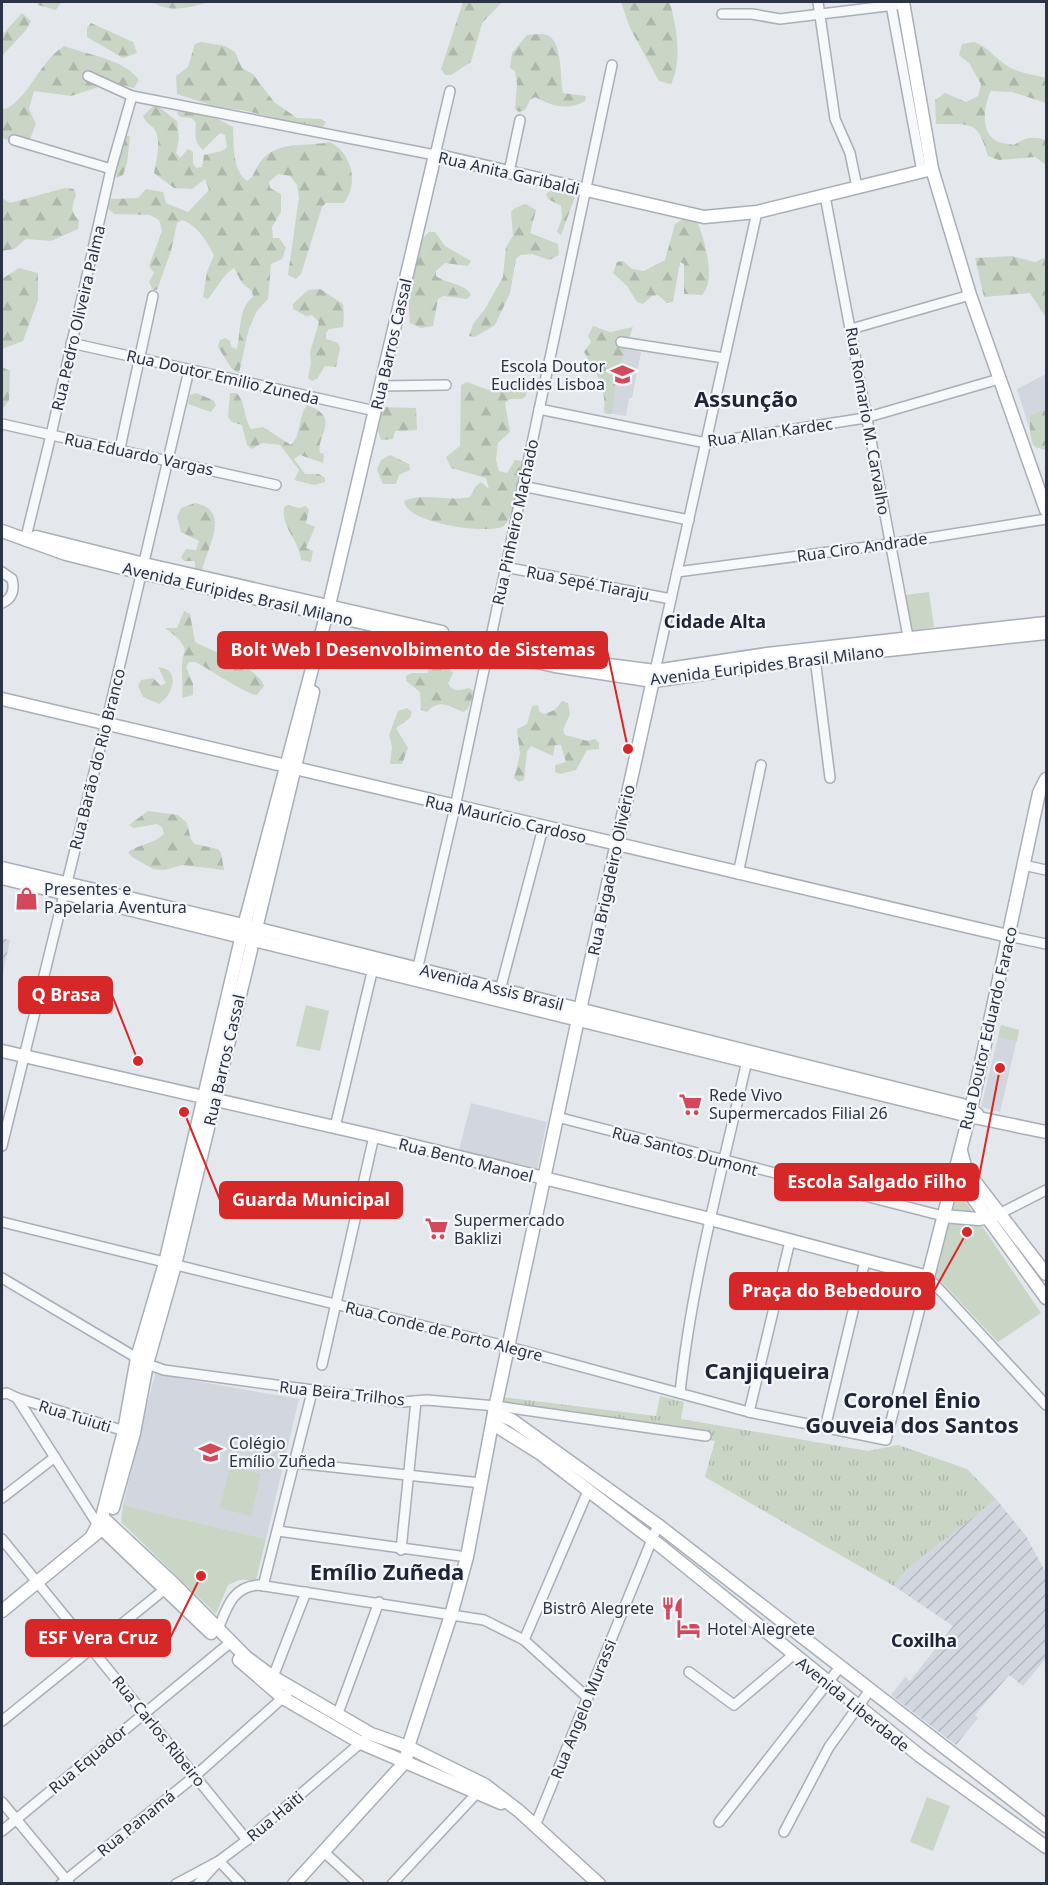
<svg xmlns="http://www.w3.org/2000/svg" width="1048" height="1885" font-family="'Noto Sans',sans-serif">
<defs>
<pattern id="industrial-furrows" width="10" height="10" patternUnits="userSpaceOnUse" patternTransform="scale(1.5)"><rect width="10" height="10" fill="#d2d6de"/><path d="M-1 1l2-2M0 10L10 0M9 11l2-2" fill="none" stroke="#b4b8c0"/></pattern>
<pattern id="grass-tufts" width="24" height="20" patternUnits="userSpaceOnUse" patternTransform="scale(1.5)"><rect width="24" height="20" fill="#c9d6c5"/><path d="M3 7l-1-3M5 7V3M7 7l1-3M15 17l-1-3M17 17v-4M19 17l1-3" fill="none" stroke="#adb8ab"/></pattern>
<pattern id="forest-firs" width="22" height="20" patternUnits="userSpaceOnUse" patternTransform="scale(1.5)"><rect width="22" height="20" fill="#c9d6c5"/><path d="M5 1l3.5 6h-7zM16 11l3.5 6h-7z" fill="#adb8ab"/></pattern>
</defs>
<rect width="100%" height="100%" fill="#e4e7ec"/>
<g fill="#d2d6de">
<path d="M615 347 641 352 632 398H629L626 416 603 412Z"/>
<path d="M1046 374V443L1036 449 1017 389Z"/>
<path d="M1001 1025 1019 1030 1000 1112 981 1107Z"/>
<path d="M471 1103 547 1122 537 1169 459 1150Z"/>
<path d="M155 1374 299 1399 266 1539 123 1505Z"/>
</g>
<g fill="url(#industrial-furrows)">
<path d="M2 938 10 940 2 977Z"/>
<path d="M996 1499 1026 1536 1046 1573V1658L1023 1686 1009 1675 975 1715 978 1718 956 1745 891 1695 905 1677 910 1681 953 1626 894 1586 903 1572Z"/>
</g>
<path fill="url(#grass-tufts)" d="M660 1396 684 1402 681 1419 868 1451 898 1445 967 1469 996 1499 903 1572 894 1586 705 1477 715 1441 519 1413 517 1419 500 1412 502 1397 656 1416Z"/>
<g fill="url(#forest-firs)">
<path d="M37 2H61L56 10 38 5Z"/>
<path d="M153 2H208C191 8 168 13 153 2Z"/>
<path d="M463 2H502L482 23 471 62 451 75H445L441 69Z"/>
<path d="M621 2H670C676 27 683 60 671 84L659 81 630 28Z"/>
<path d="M22 13 31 21 26 30 2 56V35Z"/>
<path d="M91 23 133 42 137 53 123 58 87 37V28Z"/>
<path d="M527 35C533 35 541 33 547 35 563 41 560 80 563 93L586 96 585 101C568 111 552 106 535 97L530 100 525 110 519 112 515 109 517 84 515 71 510 68 512 53Z"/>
<path d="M201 42 225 46 235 52 242 68 253 74 274 102 297 118 321 119 326 122 323 127 317 128 242 110 216 107 177 94 176 76 188 67 195 44Z"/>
<path d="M974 42C988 46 995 59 1009 67 1019 73 1035 75 1046 78V103L1012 92 991 91C984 104 980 131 995 140 999 143 1008 144 1014 145 1026 137 1033 136 1046 140V172L1045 164 1035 157 999 160 988 156C977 119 972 125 936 124L935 100 945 93 966 102 978 96 981 84 969 63 959 55 962 44Z"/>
<path d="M64 46C86 54 126 60 139 80L134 88 111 83 71 96 34 91 29 109 36 124 28 144 4 139 2 134V108L6 109C31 95 39 62 64 46Z"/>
<path d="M155 104 177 121 179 139 176 153 180 158 188 149 193 152V163L196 168 202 167 204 155 222 151 227 147 225 135 220 133 203 150C194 143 195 133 196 122L191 118 180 117 177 113 181 108 218 119 233 127C234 144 232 170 247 181 255 176 255 168 261 161 277 140 307 147 330 142 352 153 359 183 344 203H326L322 207 301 274 296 279 288 275 299 197 297 185 290 176 278 174 269 182 270 188 281 194V212L272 227 273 238H279L286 248 282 259 271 264 268 299 257 311 249 328 239 373 232 369 218 347 220 340 225 338 230 341 231 347 237 349C241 332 238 308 253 297L252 291 242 283 234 268C224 273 216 290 208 299L203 297 207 272 214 255C205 239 199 227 182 220L177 223 171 251 157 290H153L149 282 154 273 149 266 162 231 159 220 150 215 114 214 108 208 111 199 138 198 146 189 163 192 166 203 188 212 209 190 205 179 192 189 174 188 154 173C156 161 161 144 156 132 153 125 146 124 143 116Z"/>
<path d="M125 136H130L127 163 123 175 117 178 115 176Z"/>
<path d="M65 188 74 189 76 196C71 207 71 212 79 221L78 229 51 241 26 239 14 249 2 251V198L10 203Z"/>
<path d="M550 191H563L575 197 561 235 557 232 562 218 561 206 548 199 546 194Z"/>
<path d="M526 204 536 210 530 233 558 244 559 255 549 260 532 254 520 255 516 259 510 293 495 325 475 337 469 336 473 324 485 309 503 277 506 247 513 236 511 212 515 208Z"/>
<path d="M685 218 697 221C704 239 717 279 702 295L684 294V264L680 262 673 302 667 303 658 295 652 296 643 304 637 302 627 286 613 273 617 262 623 261 632 269 644 271 665 260 675 224Z"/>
<path d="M429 232H435L445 246 471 261 468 266 445 263 436 271V276C447 284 465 283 471 295L467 299 443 296 438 299 433 326 421 328 410 323C407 299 409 248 429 232Z"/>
<path d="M1012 256 1035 262 1046 257V318L1030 293 984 297 975 258Z"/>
<path d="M19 268 38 273V300L23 341 2 349V279Z"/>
<path d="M320 289 343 304C344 311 344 320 343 327L329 329 326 333V339L338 343 340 348 336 367 325 366 317 379 312 381 308 378 311 363 310 352 319 322 312 315 306 316 293 309V304L308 290Z"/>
<path d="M593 326 610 332 633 327 617 373 612 414H606L602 384 584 352 591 342 588 336Z"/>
<path d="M2 367 10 371 9 400 2 410Z"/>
<path d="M498 381H522L527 384 526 396 522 399H510L505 403 510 432 498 443 496 460 499 471 507 473 515 460 522 461C523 473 513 522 502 527 483 534 406 523 404 501 426 492 446 502 470 497L476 486 481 482 489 489 486 478 451 468 446 457 460 446 461 385 467 382 494 392Z"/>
<path d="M196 393 213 400 216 405 211 412 188 404 190 395Z"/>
<path d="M230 393H237C246 404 243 416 251 429L263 427 291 445C302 434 298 416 307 405 342 418 316 434 320 453L324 454 323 463 300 455 294 459 305 474H319L325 478V482L315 485 294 480 299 470 280 445 262 443 252 449 247 445 242 425 232 422 228 417Z"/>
<path d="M381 407 416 408 417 430 395 431 393 439 381 440 376 424Z"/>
<path d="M1046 409V449L1044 450 1033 445 1030 433V416Z"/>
<path d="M390 455 409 464 410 470 399 475 396 484H383L377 470 381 460Z"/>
<path d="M195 503C232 510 207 548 202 570L199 572 195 570V561H184L181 557 186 549 196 550 199 541 181 532 177 517 181 508Z"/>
<path d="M288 505 299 508 306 506 309 510 306 523 315 527 306 548 313 551 311 562 301 560C300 540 281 529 284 507Z"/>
<path d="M184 611 190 614 195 642C212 651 259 668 264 686L257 695C249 696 208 668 195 662H189L186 667 193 684V695L182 698C184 678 179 670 185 649L179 639 165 628H177Z"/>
<path d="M433 661 449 668 453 673 448 684C454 693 460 690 469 688L474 692 468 709 463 712C447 705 439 699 427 712L421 710 420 692 406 681V676L411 673H428L427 662Z"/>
<path d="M158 667C182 669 173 695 159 704L143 697 138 686 141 680 153 678 161 686 166 683Z"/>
<path d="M562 701 568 703 570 714 563 730 565 735 588 741 595 739 599 743V749L587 750 576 770 560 774 555 772V765L566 762 561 745H555L553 756 531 746 527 751 524 780 519 782 514 778 520 754 517 729 527 724 532 706 538 705 539 711 544 714 555 710Z"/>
<path d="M407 708 412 712 410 718 396 728 408 748 402 764H390L392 746 389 735 398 711Z"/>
<path d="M148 811 178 815 187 823 191 840 195 844 218 849 221 853 224 870 182 865 165 870 153 869 132 857 128 852C140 844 153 844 164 834L162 827 157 824 134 828 129 825Z"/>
</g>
<g fill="#c9d6c5">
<path d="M929 592 934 627 912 631 906 595Z"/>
<path d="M306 1005 329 1011 320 1051 296 1046Z"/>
<path d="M1001 1025 1019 1030 1017 1041 998 1037Z"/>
<path d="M957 1189 1041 1313 998 1342 936 1276Z"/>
<path d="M230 1466 261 1474 251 1516 220 1508Z"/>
<path d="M123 1505 266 1539 256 1580H239L228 1585 216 1614 121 1522Z"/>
<path d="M927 1797 950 1806 933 1851 910 1842Z"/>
</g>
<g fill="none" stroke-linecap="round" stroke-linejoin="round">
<defs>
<g id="street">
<path d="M818 2 835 119 850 153 857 187"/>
<path d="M891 5 922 172"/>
<path d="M722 14H752L780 19 903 4"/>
<path d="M88 76 132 96 435 155 450 91"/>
<path d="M14 140 111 169"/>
<path d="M509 172 520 120"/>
<path d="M825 196 909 642"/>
<path d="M851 329 970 295"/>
<path d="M621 342 724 358"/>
<path d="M71 343 375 411"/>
<path d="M381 386 446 385"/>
<path d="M539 409 706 443 865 418 999 379"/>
<path d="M2 424 276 485"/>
<path d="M120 448 153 296"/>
<path d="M522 486 689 520"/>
<path d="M25 541 51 435 111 169 132 96"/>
<path d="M505 567 671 599"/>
<path d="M2 572 12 579C15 590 12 599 2 603"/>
<path d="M677 572 890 544 1046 519"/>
<path d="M815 658 830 778"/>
<path d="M655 671 757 212"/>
<path d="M1023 865 1046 870"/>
<path d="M738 874 761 765"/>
<path d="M1008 936 1046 944"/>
<path d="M416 975 455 807 612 65"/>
<path d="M499 994 543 828"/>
<path d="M557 1117 943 1216"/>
<path d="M335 1127 374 964"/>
<path d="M2 1146 106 724 189 370"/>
<path d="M1001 1213 1046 1190"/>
<path d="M2 1222 509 1347 749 1412 886 1440 928 1277"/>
<path d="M928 1277 1046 1405"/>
<path d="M2 1278 147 1364 164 1370 402 1402 427 1400 496 1406 706 1436"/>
<path d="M322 1365 374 1136"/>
<path d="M680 1393C692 1279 723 1168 748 1056"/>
<path d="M2 1394 7 1393 17 1398 128 1432"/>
<path d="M17 1398 98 1525"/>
<path d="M749 1412 790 1241"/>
<path d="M825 1428 865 1261"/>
<path d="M296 1463 481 1483"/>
<path d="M2 1498 55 1457"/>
<path d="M278 1531 467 1557"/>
<path d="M2 1539 247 1840"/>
<path d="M401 1550 416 1401"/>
<path d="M263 1586 312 1392"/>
<path d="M218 1629C227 1608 232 1587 258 1585L484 1620 524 1640 588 1698"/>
<path d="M524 1640 588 1491"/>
<path d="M689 1672 734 1705 793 1655"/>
<path d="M271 1682 306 1592"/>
<path d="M337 1716 379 1602"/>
<path d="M2 1721 170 1585"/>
<path d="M2 1802 69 1883"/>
<path d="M719 1822 840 1667"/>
<path d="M535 1826 658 1525"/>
<path d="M2 1831 231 1642"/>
<path d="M784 1832 829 1747 870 1690"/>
<path d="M324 1852 359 1884"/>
<path d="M61 1884 195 1776 287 1694"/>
<path d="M176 1884 219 1861 247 1840 364 1740"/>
<path d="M198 1884 219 1861 241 1884"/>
<path d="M392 1884 477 1793"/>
</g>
<g id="secondary">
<path d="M903 2 932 169 970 295 1046 510"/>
<path d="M2 531 66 554 142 573 555 666 653 681 815 658 1046 633"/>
<path d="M36 537 144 564 442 632"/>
<path d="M577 661 655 671 767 654 1046 623"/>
<path d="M2 699 1008 936"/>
<path d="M2 868 255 928 962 1105 977 1114"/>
<path d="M2 878 969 1116 1046 1132"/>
<path d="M2 1051 374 1136 710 1219 928 1277 971 1109 1039 793 1046 779"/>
<path d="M961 1151 966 1170 1046 1274"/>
<path d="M954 1172 1046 1298"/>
<path d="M943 1216 979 1219 994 1216"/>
<path d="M494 1413 512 1420 658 1525 1046 1826"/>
<path d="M493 1424 541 1454 658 1544 920 1756 1046 1847"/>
<path d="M113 1508 134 1433 147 1364 175 1265 313 692"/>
<path d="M102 1517 176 1586 246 1657 273 1677 371 1734 408 1747 485 1785 519 1811 599 1884"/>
<path d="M98 1525 211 1633"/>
<path d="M92 1536 102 1517 124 1431 137 1358 165 1263 244 926 331 597 435 155 704 217 757 212 932 169"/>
<path d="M2 1611 98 1532"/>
<path d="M239 1660 283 1698 361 1743 501 1803"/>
<path d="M294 1884 406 1761 408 1747 451 1615 467 1557 494 1413 578 1019 655 671"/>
</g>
</defs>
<use href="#street" stroke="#a9aeb7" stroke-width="12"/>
<use href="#secondary" stroke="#a9aeb7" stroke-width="15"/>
<use href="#street" stroke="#f7f8fa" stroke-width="9"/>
<use href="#secondary" stroke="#fff" stroke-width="12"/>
</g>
<defs>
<symbol id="school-bare" viewBox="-9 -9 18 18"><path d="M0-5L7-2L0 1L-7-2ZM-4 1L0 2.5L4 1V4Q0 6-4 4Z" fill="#d1495b" stroke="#f4f6f9" stroke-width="2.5" paint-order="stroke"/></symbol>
<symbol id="shop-bare" viewBox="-9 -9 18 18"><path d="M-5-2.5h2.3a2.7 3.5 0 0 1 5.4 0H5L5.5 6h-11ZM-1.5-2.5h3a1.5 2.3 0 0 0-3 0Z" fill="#d1495b" stroke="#f4f6f9" stroke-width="2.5" paint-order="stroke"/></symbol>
<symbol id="supermarket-bare" viewBox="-9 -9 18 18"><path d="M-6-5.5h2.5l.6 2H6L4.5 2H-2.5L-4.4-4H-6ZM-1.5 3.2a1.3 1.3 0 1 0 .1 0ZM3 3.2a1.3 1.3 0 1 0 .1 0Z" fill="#d1495b" stroke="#f4f6f9" stroke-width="2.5" paint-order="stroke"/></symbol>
<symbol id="restaurant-bare" viewBox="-9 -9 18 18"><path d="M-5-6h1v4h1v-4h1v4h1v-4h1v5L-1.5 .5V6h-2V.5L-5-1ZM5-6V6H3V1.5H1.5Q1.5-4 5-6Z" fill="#d1495b" stroke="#f4f6f9" stroke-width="2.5" paint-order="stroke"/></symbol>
<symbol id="hotel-bare" viewBox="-9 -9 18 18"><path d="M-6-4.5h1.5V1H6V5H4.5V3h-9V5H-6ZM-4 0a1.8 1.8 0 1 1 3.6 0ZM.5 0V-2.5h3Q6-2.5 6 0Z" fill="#d1495b" stroke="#f4f6f9" stroke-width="2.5" paint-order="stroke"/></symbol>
</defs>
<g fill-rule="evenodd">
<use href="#school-bare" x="606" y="358" width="33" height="33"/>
<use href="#shop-bare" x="10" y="882" width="33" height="33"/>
<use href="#supermarket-bare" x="674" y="1088" width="33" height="33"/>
<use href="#supermarket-bare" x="420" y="1212" width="33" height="33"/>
<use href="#school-bare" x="194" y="1436" width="33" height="33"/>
<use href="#restaurant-bare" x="656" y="1592" width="33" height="33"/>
<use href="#hotel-bare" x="672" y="1612" width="33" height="33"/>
</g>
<g text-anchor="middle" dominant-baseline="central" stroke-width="4.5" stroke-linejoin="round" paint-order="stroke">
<g font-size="16" fill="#2b3445" stroke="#f4f6f9">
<text transform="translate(509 173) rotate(13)">Rua Anita Garibaldi</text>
<text transform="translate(78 318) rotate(-77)">Rua Pedro Oliveira Palma</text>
<text transform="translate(391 344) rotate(-77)">Rua Barros Cassal</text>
<text transform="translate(223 377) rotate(13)">Rua Doutor Emilio Zuneda</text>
<text transform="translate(868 421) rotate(80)">Rua Romario M. Carvalho</text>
<text transform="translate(770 432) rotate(-8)">Rua Allan Kardec</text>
<text transform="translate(139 454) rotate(12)">Rua Eduardo Vargas</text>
<text transform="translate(515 522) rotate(-78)">Rua Pinheiro Machado</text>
<text transform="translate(862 547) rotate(-8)">Rua Ciro Andrade</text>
<text transform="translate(588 583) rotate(11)">Rua Sepé Tiaraju</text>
<text transform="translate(238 594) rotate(13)">Avenida Euripides Brasil Milano</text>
<text transform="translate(767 665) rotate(-7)">Avenida Euripides Brasil Milano</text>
<text transform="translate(97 759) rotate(-76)">Rua Barão do Rio Branco</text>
<text transform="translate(506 819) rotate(13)">Rua Maurício Cardoso</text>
<text transform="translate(611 870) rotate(-78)">Rua Brigadeiro Olivério</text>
<text transform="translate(492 987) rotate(14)">Avenida Assis Brasil</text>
<text transform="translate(988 1028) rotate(-77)">Rua Doutor Eduardo Faraco</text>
<text transform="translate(224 1060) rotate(-77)">Rua Barros Cassal</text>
<text transform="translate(685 1151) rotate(15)">Rua Santos Dumont</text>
<text transform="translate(466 1160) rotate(14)">Rua Bento Manoel</text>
<text transform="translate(444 1331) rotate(14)">Rua Conde de Porto Alegre</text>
<text transform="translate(342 1393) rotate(6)">Rua Beira Trilhos</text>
<text transform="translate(75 1416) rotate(17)">Rua Tuiuti</text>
<text transform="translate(853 1704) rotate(39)">Avenida Liberdade</text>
<text transform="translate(583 1709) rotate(-68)">Rua Angelo Murassi</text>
<text transform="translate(159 1731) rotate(51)">Rua Carlos Ribeiro</text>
<text transform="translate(88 1759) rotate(-40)">Rua Equador</text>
<text transform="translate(275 1816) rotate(-40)">Rua Haiti</text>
<text transform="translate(136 1823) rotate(-39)">Rua Panamá</text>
</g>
<g font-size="16" fill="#2b3445" stroke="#f4f6f9" text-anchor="start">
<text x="605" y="366" text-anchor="end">Escola Doutor<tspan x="605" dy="18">Euclides Lisboa</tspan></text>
<text x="44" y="889">Presentes e<tspan x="44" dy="18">Papelaria Aventura</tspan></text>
<text x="709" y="1095">Rede Vivo<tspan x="709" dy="18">Supermercados Filial 26</tspan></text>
<text x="454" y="1220">Supermercado<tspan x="454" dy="18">Baklizi</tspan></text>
<text x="229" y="1443">Colégio<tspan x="229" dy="18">Emílio Zuñeda</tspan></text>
<text x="654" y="1608" text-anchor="end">Bistrô Alegrete</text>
<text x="707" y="1629">Hotel Alegrete</text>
</g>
<g font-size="18" font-weight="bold" fill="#1d2536" stroke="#f4f6f9">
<text x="715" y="621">Cidade Alta</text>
<text x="924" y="1640">Coxilha</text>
</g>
<g font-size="22" font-weight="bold" fill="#1d2536" stroke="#f4f6f9">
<text x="746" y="398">Assunção</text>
<text x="767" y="1370">Canjiqueira</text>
<text x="912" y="1399">Coronel Ênio<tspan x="912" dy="25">Gouveia dos Santos</tspan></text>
<text x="387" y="1571">Emílio Zuñeda</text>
</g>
</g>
<path fill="none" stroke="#d62828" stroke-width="2" d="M628 749L607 650M138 1061L112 995M1000 1068L978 1182M184 1112L220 1200M967 1232L934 1291M201 1576L170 1638"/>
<g fill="#d62828" stroke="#f4f6f9" stroke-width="2">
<circle cx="628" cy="749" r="6"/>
<circle cx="138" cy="1061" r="6"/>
<circle cx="1000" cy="1068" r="6"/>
<circle cx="184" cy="1112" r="6"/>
<circle cx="967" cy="1232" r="6"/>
<circle cx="201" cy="1576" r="6"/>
</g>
<g fill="#d62828" stroke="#d62828" stroke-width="2">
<rect x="218" y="632" width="389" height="36" rx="6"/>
<rect x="19" y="977" width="93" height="36" rx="6"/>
<rect x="775" y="1164" width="203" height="36" rx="6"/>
<rect x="220" y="1182" width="182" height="36" rx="6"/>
<rect x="730" y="1273" width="204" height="36" rx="6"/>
<rect x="26" y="1620" width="144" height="36" rx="6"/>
</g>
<g font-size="18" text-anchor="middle" font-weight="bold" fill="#fff">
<text x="413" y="656">Bolt Web l Desenvolbimento de Sistemas</text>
<text x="66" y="1001">Q Brasa</text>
<text x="877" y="1188">Escola Salgado Filho</text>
<text x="311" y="1206">Guarda Municipal</text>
<text x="832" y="1297">Praça do Bebedouro</text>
<text x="98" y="1644">ESF Vera Cruz</text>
</g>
<rect width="1048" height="1885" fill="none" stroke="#2b3445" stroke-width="6"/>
</svg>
